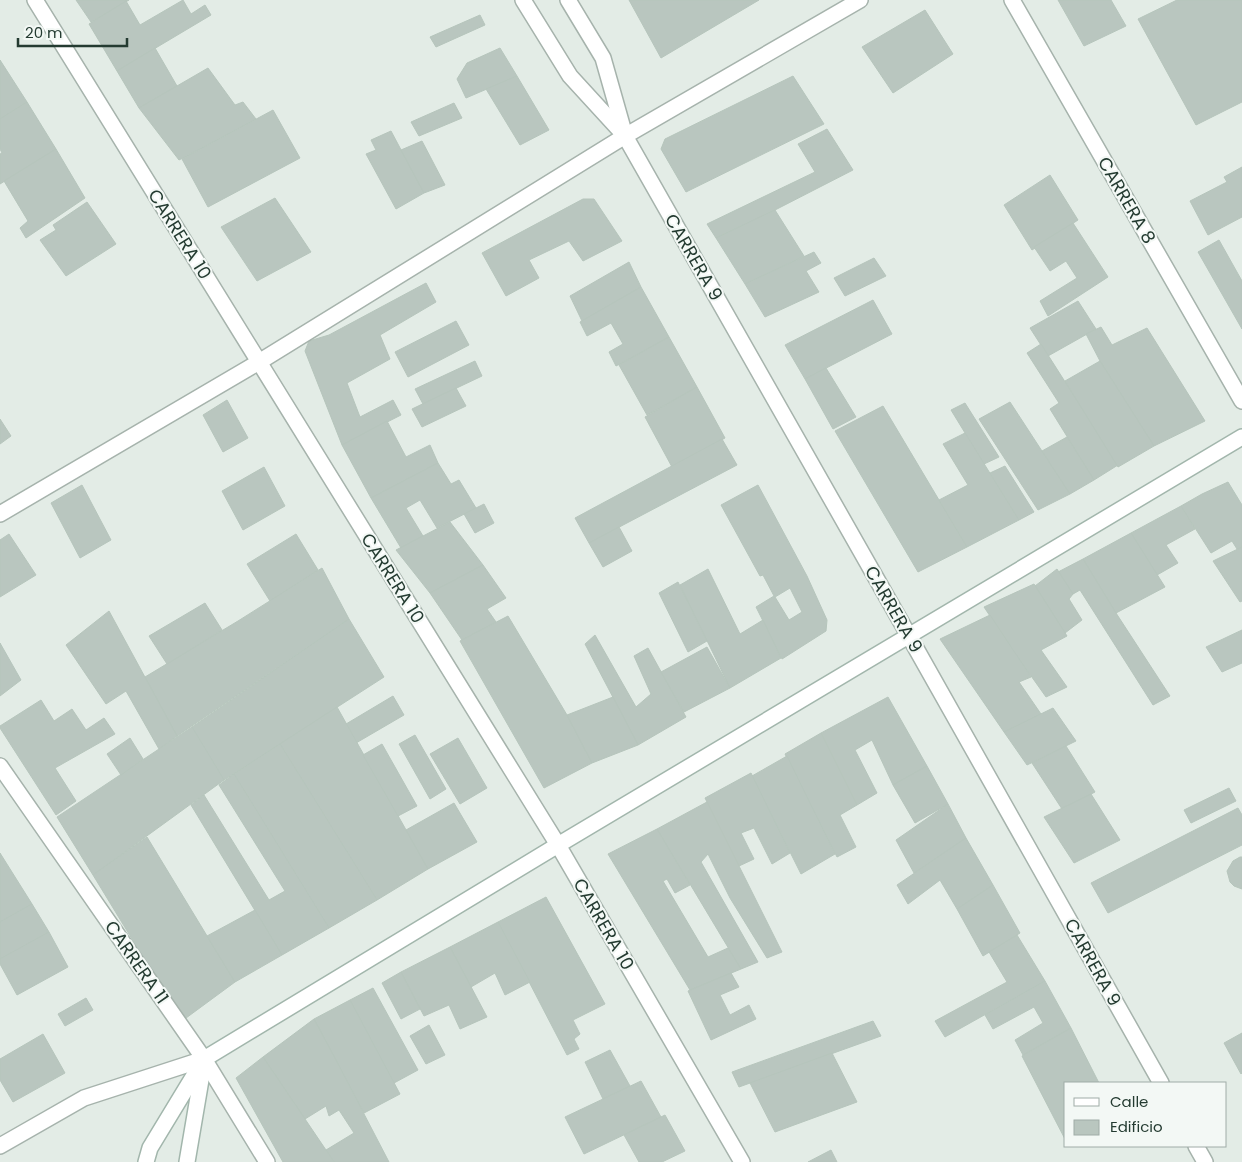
<svg xmlns="http://www.w3.org/2000/svg" width="1242" height="1162" font-family="Poppins,sans-serif">
<rect width="100%" height="100%" fill="#e3ece6"/>
<g fill="#b9c6bf" stroke="#b6c5bc" fill-rule="evenodd">
<path d="M76 0H129L91 22Z"/>
<path d="M183 0 191 14 205 5 211 15 117 71 89 24 126 1 140 25Z"/>
<path d="M629 0H759L661 58Z"/>
<path d="M1058 0H1111L1126 26 1084 46Z"/>
<path d="M1177 0H1242V102L1196 125 1138 19Z"/>
<path d="M925 10 953 54 893 93 862 47Z"/>
<path d="M480 15 485 25 436 47 430 37Z"/>
<path d="M155 48 177 86 139 108 117 71Z"/>
<path d="M500 48 517 76 466 98 457 79 467 63Z"/>
<path d="M0 60 27 102 0 119Z"/>
<path d="M208 68 235 105 243 102 256 119 179 160 139 108Z"/>
<path d="M517 76 549 130 520 145 486 89Z"/>
<path d="M793 76 824 124 686 192 661 149 665 139Z"/>
<path d="M27 102 56 149 0 184V154L2 153 0 149V119Z"/>
<path d="M454 103 462 118 419 136 411 122Z"/>
<path d="M273 110 300 158 208 207 182 159Z"/>
<path d="M827 129 853 170 775 210 716 238 707 224 815 172 798 144Z"/>
<path d="M391 131 424 193 396 209 366 154 376 150 371 140Z"/>
<path d="M422 141 445 185 424 193 401 150Z"/>
<path d="M56 149 85 198 26 238 20 228 28 221 4 181Z"/>
<path d="M1242 167V217L1208 235 1190 201 1227 182 1224 177Z"/>
<path d="M1050 175 1078 220 1032 250 1004 205Z"/>
<path d="M275 198 311 252 257 281 221 227Z"/>
<path d="M583 199H594L622 241 583 261 569 241 529 260 539 278 506 296 482 253Z"/>
<path d="M87 202 116 244 66 276 40 240 56 230 53 225Z"/>
<path d="M775 210 804 256 745 284 716 238Z"/>
<path d="M1073 223 1108 277 1048 316 1040 301 1077 278 1066 261 1050 271 1034 247Z"/>
<path d="M1219 240 1242 281V329L1198 252Z"/>
<path d="M814 252 821 263 806 271 819 292 765 317 745 284Z"/>
<path d="M874 258 886 276 845 296 834 278Z"/>
<path d="M629 262 641 287 582 321 570 296Z"/>
<path d="M426 283 436 302 380 335 390 359 347 383 360 417 393 400 401 415 342 445 305 351 309 341 329 335Z"/>
<path d="M641 287 669 337 616 366 609 352 623 344 611 323 587 336 580 322Z"/>
<path d="M873 300 892 334 805 379 785 345Z"/>
<path d="M1078 301 1096 329 1048 356 1030 328Z"/>
<path d="M456 321 469 345 408 377 395 352Z"/>
<path d="M1101 327 1112 345 1147 328 1205 421 1154 446 1100 361 1086 334Z"/>
<path d="M669 337 697 387 647 415 619 365Z"/>
<path d="M1041 344 1118 465 1094 480 1050 409 1059 403 1027 353Z"/>
<path d="M475 361 482 376 423 404 415 389Z"/>
<path d="M1100 361 1154 446 1118 467 1065 381Z"/>
<path d="M826 368 856 417 833 429 805 379Z"/>
<path d="M697 387 725 438 672 467 645 417Z"/>
<path d="M456 388 466 406 422 427 412 409Z"/>
<path d="M227 400 248 438 223 452 203 415Z"/>
<path d="M1010 402 1070 494 1038 510 979 419Z"/>
<path d="M965 403 999 457 984 464 951 410Z"/>
<path d="M883 406 967 547 918 572 835 431Z"/>
<path d="M0 419 11 436 0 444Z"/>
<path d="M387 421 406 457 430 445 438 463 371 498 342 445Z"/>
<path d="M965 433 1019 520 967 547 939 500 968 485 943 444Z"/>
<path d="M1067 437 1094 480 1070 494 1042 451Z"/>
<path d="M722 439 737 465 589 543 575 518Z"/>
<path d="M438 463 451 484 459 480 476 508 437 528 420 500 406 508 423 536 401 548 371 498Z"/>
<path d="M1005 466 1034 512 1019 520 990 473Z"/>
<path d="M264 467 285 506 243 530 222 491Z"/>
<path d="M1228 482 1242 505V547L1237 549 1232 541 1211 553 1181 506 1202 494Z"/>
<path d="M82 485 111 540 80 558 51 503Z"/>
<path d="M758 485 807 576 827 620 826 631 782 659 756 607 774 596 763 575 760 576 721 505ZM790 588 802 612 789 620 775 597Z"/>
<path d="M484 504 494 523 475 533 464 514Z"/>
<path d="M1181 506 1195 529 1166 545 1178 563 1157 575 1131 533Z"/>
<path d="M450 522 483 565 430 593 396 550Z"/>
<path d="M619 527 632 551 603 567 589 543Z"/>
<path d="M1131 533 1165 587 1116 613 1083 559Z"/>
<path d="M9 534 36 575 0 597V540Z"/>
<path d="M296 534 318 570 270 601 247 564Z"/>
<path d="M1242 547V601L1240 602 1213 561Z"/>
<path d="M1083 559 1116 613 1170 696 1153 705 1080 590 1073 594 1058 572Z"/>
<path d="M483 565 506 598 487 609 496 622 462 640 430 593Z"/>
<path d="M322 568 349 619 177 736 145 677 238 621Z"/>
<path d="M708 569 740 634 763 620 781 658 730 688 680 585Z"/>
<path d="M1057 569 1073 594 1069 599 1082 620 1065 633 1035 586Z"/>
<path d="M678 582 707 641 688 652 659 593Z"/>
<path d="M1034 584 1067 636 1041 650 1067 687 1046 697 1012 649 984 607Z"/>
<path d="M205 603 222 630 167 664 149 636Z"/>
<path d="M109 611 177 736 159 749 126 691 106 704 66 645Z"/>
<path d="M990 615 1031 677 1019 682 1041 714 1004 732 940 639Z"/>
<path d="M508 616 567 715 592 763 544 788 460 641Z"/>
<path d="M349 619 384 677 224 780 192 727Z"/>
<path d="M1242 630V663L1222 672 1206 647Z"/>
<path d="M595 635 636 707 651 694 634 656 648 648 686 717 638 745 585 644Z"/>
<path d="M0 643 21 680 0 696Z"/>
<path d="M707 647 730 688 684 712 661 672Z"/>
<path d="M393 696 404 715 356 743 346 724Z"/>
<path d="M613 697 638 745 592 763 567 715Z"/>
<path d="M888 697 927 766 893 785 872 740 855 750 877 793 857 805 821 733Z"/>
<path d="M41 700 54 721 72 709 86 730 104 718 115 734 55 768 76 801 56 815 0 728V726Z"/>
<path d="M337 707 428 869 377 900 280 744Z"/>
<path d="M1053 708 1076 741 1027 765 1004 732Z"/>
<path d="M192 727 224 780 93 875 57 817Z"/>
<path d="M821 733 857 805 840 815 856 847 837 857 785 754Z"/>
<path d="M415 735 446 789 430 799 399 744Z"/>
<path d="M130 738 143 759 121 775 107 754Z"/>
<path d="M458 738 487 788 460 804 430 754Z"/>
<path d="M280 744 377 900 329 928 234 774Z"/>
<path d="M382 744 417 806 398 816 363 755Z"/>
<path d="M1066 746 1095 792 1062 809 1032 763Z"/>
<path d="M787 756 835 854 801 874 752 776Z"/>
<path d="M927 766 948 804 915 823 893 785Z"/>
<path d="M751 773 790 853 772 864 754 828 741 833 754 859 739 866 705 798Z"/>
<path d="M234 774 329 928 282 955 191 805 204 795 269 900 285 891 219 785Z"/>
<path d="M1229 788 1236 801 1191 823 1184 810Z"/>
<path d="M1091 794 1120 840 1074 863 1044 817Z"/>
<path d="M707 802 782 952 767 958 730 898 708 854 701 862 758 962 741 969 657 829Z"/>
<path d="M454 803 477 842 428 869 406 830Z"/>
<path d="M948 804 966 838 914 873 896 840Z"/>
<path d="M1238 808 1242 815V845L1108 913 1091 883Z"/>
<path d="M657 829 690 885 675 893 667 879 663 881 708 957 728 948 741 969 690 990 608 854Z"/>
<path d="M147 837 235 982 182 1021 93 875Z"/>
<path d="M966 838 993 885 957 909 940 880 908 904 897 885Z"/>
<path d="M0 853 32 904 0 922Z"/>
<path d="M1240 857H1242V889L1234 886 1230 882 1227 871 1233 861Z"/>
<path d="M993 885 1020 933 983 956 957 909Z"/>
<path d="M546 897 605 1004 573 1020 580 1034 574 1039 579 1049 567 1055 498 922Z"/>
<path d="M32 904 49 932 0 959V922Z"/>
<path d="M255 910 282 955 235 982 207 936Z"/>
<path d="M498 922 530 982 505 995 495 973 471 987 450 947Z"/>
<path d="M49 932 68 967 17 995 0 964V959Z"/>
<path d="M1017 935 1045 981 945 1037 935 1021 1007 982 989 952Z"/>
<path d="M450 947 487 1017 460 1029 449 1005 424 1016 401 972Z"/>
<path d="M401 972 420 1009 401 1019 382 983Z"/>
<path d="M731 973 739 987 720 995 730 1015 749 1005 756 1019 711 1040 688 991Z"/>
<path d="M1045 981 1071 1028 1023 1055 1015 1040 1043 1023 1034 1007 993 1029 985 1015Z"/>
<path d="M373 988 418 1070 394 1083 350 1000Z"/>
<path d="M86 998 93 1010 65 1026 58 1014Z"/>
<path d="M350 1000 400 1094 364 1113 314 1019Z"/>
<path d="M314 1019 337 1062 389 1162H334L326 1150 354 1133 339 1110 329 1116 326 1106 305 1119 263 1057Z"/>
<path d="M873 1021 881 1036 739 1087 732 1072Z"/>
<path d="M429 1025 445 1055 426 1064 410 1036Z"/>
<path d="M1071 1028 1099 1083H1066V1141L1022 1056Z"/>
<path d="M1242 1033V1073L1241 1074 1224 1043Z"/>
<path d="M43 1034 65 1073 13 1102 0 1080V1059Z"/>
<path d="M610 1050 630 1086 603 1099 585 1062Z"/>
<path d="M832 1053 857 1102 775 1132 750 1083Z"/>
<path d="M263 1057 326 1150 334 1162H283L236 1078Z"/>
<path d="M641 1081 661 1117 584 1154 565 1117Z"/>
<path d="M665 1115 685 1151 662 1162H639L624 1135Z"/>
<path d="M831 1150 837 1162H808Z"/>
</g>
<g fill="none" stroke-linecap="round" stroke-linejoin="round">
<defs>
<g id="street">
<path d="M35 0 558 845 742 1162"/>
<path d="M523 0 570 76 625 136 909 636 1161 1083"/>
<path d="M568 0 603 58 624 132"/>
<path d="M1012 0 1242 401"/>
<path d="M0 514 259 362 625 136 860 0"/>
<path d="M0 766 204 1059 267 1162"/>
<path d="M0 1146 84 1098 204 1059"/>
<path d="M1196 1146 1205 1162"/>
</g>
<g id="secondary">
<path d="M146 1162 150 1148 204 1059 558 845 1242 437"/>
<path d="M187 1162 203 1068"/>
</g>
</defs>
<use href="#street" stroke="#a6b3ac" stroke-width="18"/>
<use href="#secondary" stroke="#a2b6ac" stroke-width="18"/>
<use href="#street" stroke="#fff" stroke-width="15"/>
<use href="#secondary" stroke="#fff" stroke-width="15"/>
</g>
<g text-anchor="middle" dominant-baseline="central" stroke-width="4" stroke-linejoin="round" paint-order="stroke">
<g font-size="18" fill="#243b31" stroke="#f3f8f5">
<text transform="translate(1127 200) rotate(60)">CARRERA 8</text>
<text transform="translate(180 234) rotate(58)">CARRERA 10</text>
<text transform="translate(694 257) rotate(60)">CARRERA 9</text>
<text transform="translate(393 578) rotate(58)">CARRERA 10</text>
<text transform="translate(894 609) rotate(60)">CARRERA 9</text>
<text transform="translate(604 924) rotate(60)">CARRERA 10</text>
<text transform="translate(137 962) rotate(55)">CARRERA 11</text>
<text transform="translate(1093 962) rotate(61)">CARRERA 9</text>
</g>
</g>
<rect x="1064" y="1082" width="162" height="65" fill="#f3f8f5" stroke="#a0aca7"/>
<rect x="1074" y="1098" width="25" height="8" fill="#ffffff" stroke="#a0aca7"/>
<text x="1110" y="1107" font-size="15" fill="#243b31">Calle</text>
<rect x="1074" y="1120" width="25" height="15" fill="#b9c6bf" stroke="#a0aca7"/>
<text x="1110" y="1132" font-size="15" fill="#243b31">Edificio</text>
<path d="M18 38v8h109v-8" fill="none" stroke="#243b31" stroke-width="2.5"/>
<text x="25" y="38" font-size="15" fill="#243b31" stroke="#f3f8f5" stroke-width="4" paint-order="stroke">20 m</text>
</svg>
